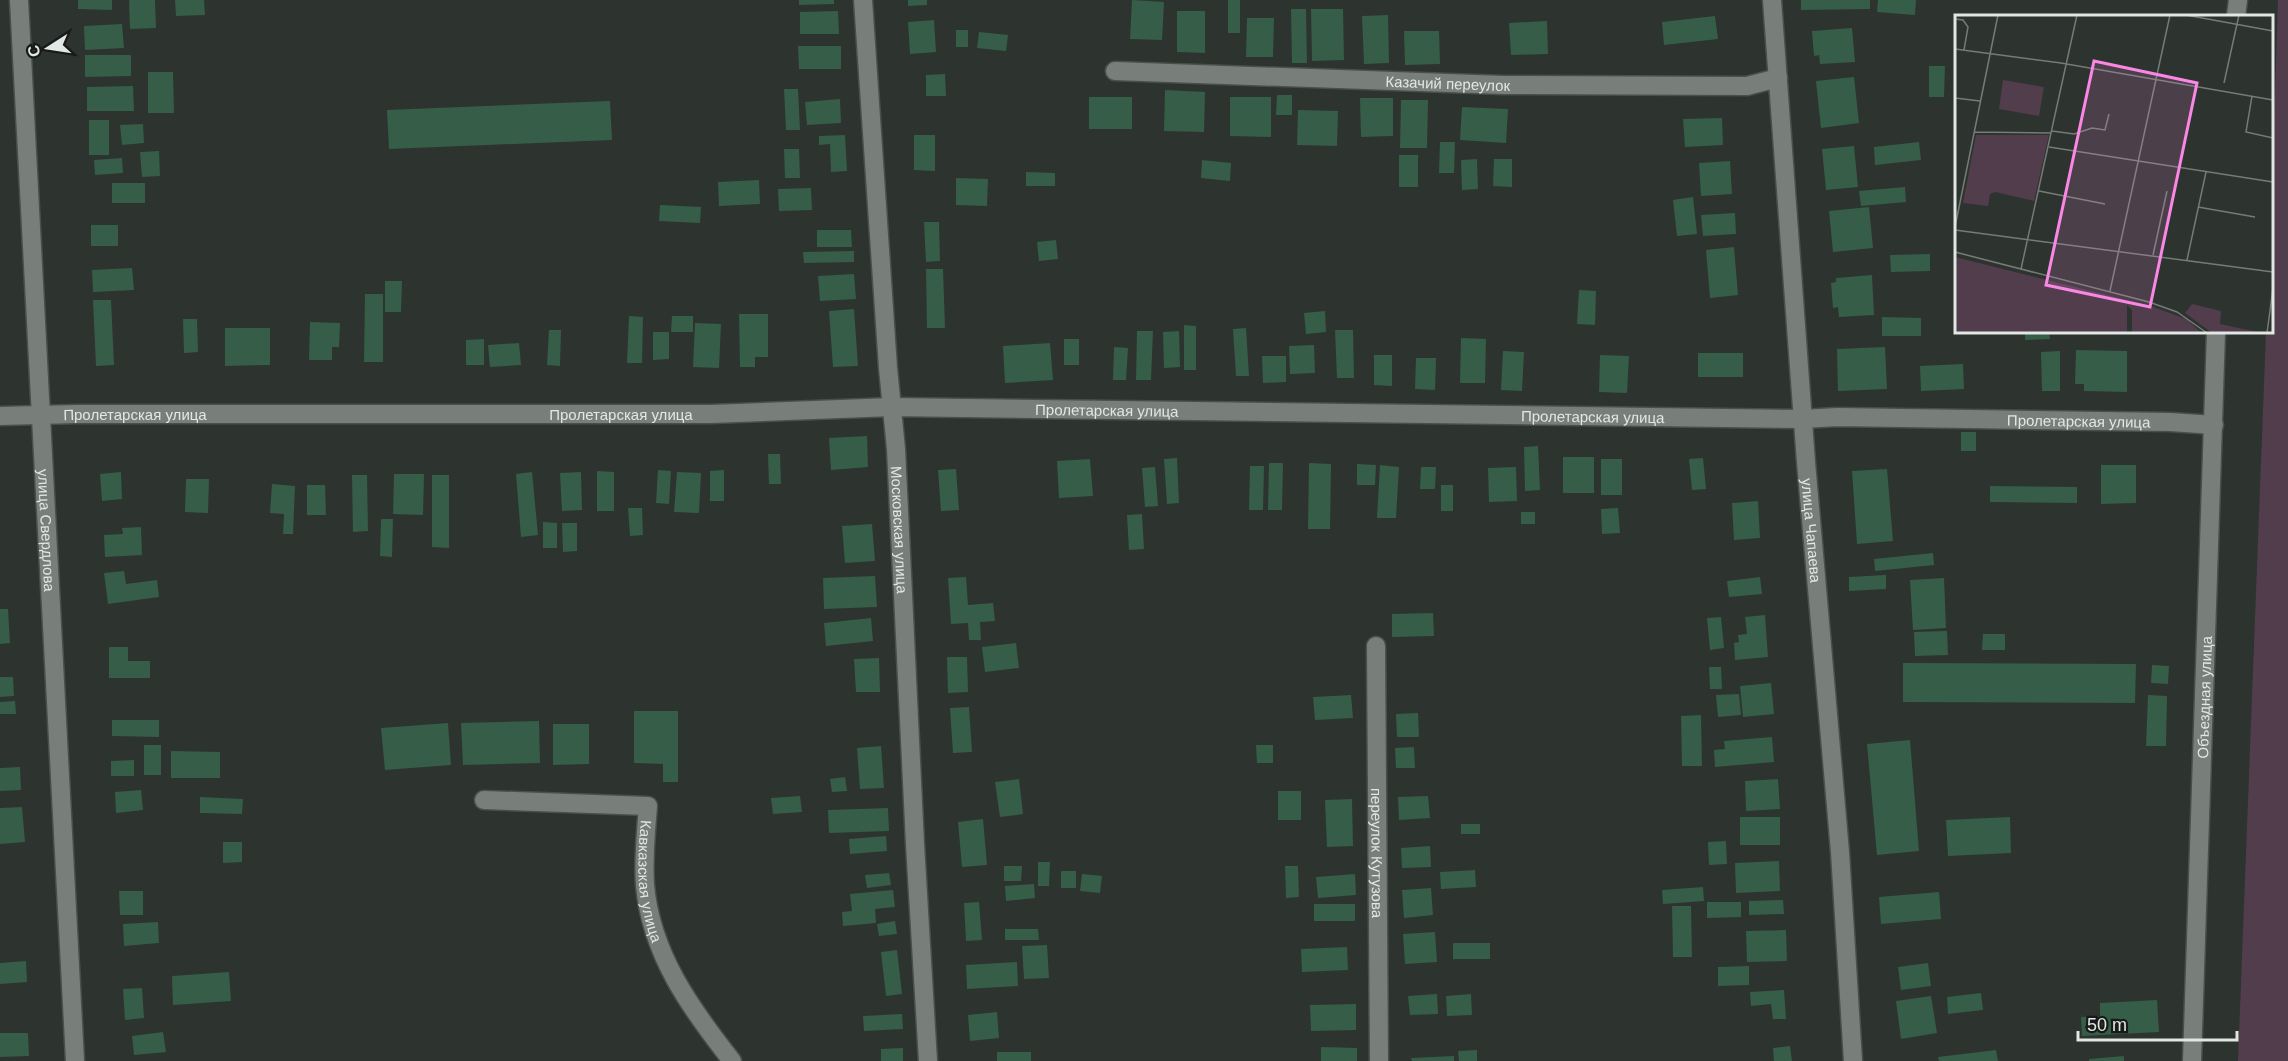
<svg xmlns="http://www.w3.org/2000/svg" width="2288" height="1061" font-family="Arial,sans-serif">
<rect width="100%" height="100%" fill="#2d332f"/>
<path fill="#513d4c" d="M2278 0H2288V1061H2238L2266 332H2272V181Z"/>
<g fill="#365d47">
<path d="M78 0H112V10L78 9Z"/>
<path d="M129 0H155L156 28 130 29Z"/>
<path d="M175 0H204L205 15 176 16Z"/>
<path d="M799 0H834V4L799 5Z"/>
<path d="M908 0H927V5L908 6Z"/>
<path d="M1132 0 1164 2 1162 40 1130 39Z"/>
<rect x="1228" y="0" width="12" height="33"/>
<path d="M1801 0H1870V9L1801 10Z"/>
<path d="M1878 0H1916L1915 15 1877 12Z"/>
<path d="M1291 9H1306L1307 63H1292Z"/>
<path d="M1311 9H1343L1344 60 1312 61Z"/>
<path d="M838 11 839 34H800V12Z"/>
<path d="M1177 11H1205V53L1177 52Z"/>
<path d="M1388 15 1389 63 1364 64 1362 16Z"/>
<path d="M1715 16 1718 39 1664 45 1662 22Z"/>
<path d="M1247 18H1274L1273 57H1246Z"/>
<path d="M934 20 936 52 910 54 908 22Z"/>
<path d="M1547 21 1548 54 1511 55 1509 23Z"/>
<path d="M122 24 124 48 85 50 84 26Z"/>
<path d="M1852 28 1855 62 1820 64 1819 55 1814 56 1812 31Z"/>
<rect x="956" y="30" width="12" height="17"/>
<path d="M1404 31H1439L1440 64 1405 65Z"/>
<path d="M979 32 1008 35 1006 51 977 48Z"/>
<path d="M798 46H841V69H799Z"/>
<path d="M85 55H131V76L85 77Z"/>
<path d="M1929 66H1945L1944 97H1929Z"/>
<path d="M148 72H173L174 113H148Z"/>
<path d="M945 74 946 96H926V75Z"/>
<path d="M1854 77 1859 123 1821 128 1816 81Z"/>
<path d="M133 86 134 111H87V87Z"/>
<path d="M784 89H798L800 130H786Z"/>
<path d="M1165 90 1205 92 1204 132 1164 131Z"/>
<path d="M1277 95H1292V115H1276Z"/>
<rect x="1089" y="97" width="43" height="32"/>
<path d="M1230 97H1271V137L1230 136Z"/>
<path d="M1360 98H1393V136L1361 137Z"/>
<path d="M840 99 841 123 807 125 805 102Z"/>
<path d="M1401 100H1428L1427 148H1400Z"/>
<path d="M610 101 612 140 389 149 387 110Z"/>
<path d="M1462 107 1508 109 1506 143 1460 140Z"/>
<path d="M1298 110 1338 111 1337 146 1297 145Z"/>
<path d="M1722 118 1723 145 1685 147 1683 119Z"/>
<rect x="89" y="120" width="20" height="35"/>
<path d="M143 124 144 143 122 145 120 125Z"/>
<path d="M845 135 847 171 831 172 830 144 819 145V136Z"/>
<path d="M914 135H935V171L914 170Z"/>
<path d="M1440 142H1455L1454 173H1439Z"/>
<path d="M1919 142 1921 160 1875 165 1874 147Z"/>
<path d="M1854 146 1858 187 1826 190 1822 149Z"/>
<path d="M784 149H799L800 178H785Z"/>
<path d="M159 151 160 176 142 177 140 152Z"/>
<rect x="1399" y="155" width="19" height="32"/>
<path d="M122 158 123 173 95 175 94 160Z"/>
<path d="M1477 159 1478 189 1462 190 1461 160Z"/>
<path d="M1494 159H1512V187L1493 186Z"/>
<path d="M1202 160 1231 163 1230 181 1201 178Z"/>
<path d="M1730 161 1732 194 1701 196 1699 163Z"/>
<path d="M1026 172 1055 173V186H1026Z"/>
<path d="M956 178 988 179 987 206 956 205Z"/>
<path d="M759 180 760 204 719 206 718 182Z"/>
<rect x="112" y="183" width="33" height="20"/>
<path d="M1905 187 1906 202 1861 206 1859 191Z"/>
<path d="M811 188 812 210 779 211 778 189Z"/>
<path d="M1693 197 1697 234 1677 236 1673 200Z"/>
<path d="M660 205 701 207 700 223 659 221Z"/>
<path d="M1869 207 1873 248 1833 252 1829 211Z"/>
<path d="M1735 213 1736 234 1703 236 1701 215Z"/>
<path d="M924 222H939L940 261 926 262Z"/>
<rect x="91" y="225" width="27" height="21"/>
<path d="M817 230H851L852 247H817Z"/>
<path d="M1056 240 1058 259 1039 261 1037 242Z"/>
<path d="M1734 247 1738 295 1710 298 1706 250Z"/>
<path d="M854 251V262L804 263 803 252Z"/>
<path d="M1930 254V271L1891 272 1890 255Z"/>
<path d="M132 268 134 290 93 292 92 270Z"/>
<path d="M926 269H943L945 328H927Z"/>
<path d="M854 274 856 299 820 301 818 276Z"/>
<path d="M1872 275 1874 315 1839 317 1838 307 1833 308 1831 283 1836 282V278Z"/>
<path d="M385 281H402L401 312H385Z"/>
<path d="M1579 290 1596 291 1595 325 1577 324Z"/>
<path d="M365 294H383V362H364Z"/>
<path d="M93 300H111L114 365 96 366Z"/>
<path d="M854 309 858 366 833 367 829 311Z"/>
<path d="M1325 311 1326 332 1306 334 1304 313Z"/>
<path d="M739 314H768V357H755V367H740Z"/>
<path d="M629 316 643 317 642 363H627Z"/>
<path d="M672 316H693V332H671Z"/>
<path d="M1882 317 1921 318V336H1882Z"/>
<path d="M183 319H197L198 352 184 353Z"/>
<path d="M310 322 340 323 339 347H332V360H309Z"/>
<path d="M695 323 721 324 719 368 693 367Z"/>
<path d="M1184 325 1196 326V370H1184Z"/>
<path d="M225 328H270V365L225 366Z"/>
<path d="M1246 328 1249 376H1236L1233 329Z"/>
<path d="M549 330H561L560 366 547 365Z"/>
<path d="M1335 330H1353L1354 378H1337Z"/>
<path d="M1137 331H1153L1151 380H1136Z"/>
<path d="M1179 331 1180 367 1164 368 1163 332Z"/>
<path d="M653 332H669V359L653 360Z"/>
<path d="M2025 332H2049L2050 339 2025 340Z"/>
<path d="M1461 338 1486 339 1485 383H1460Z"/>
<path d="M484 339V365H466V340Z"/>
<rect x="1064" y="339" width="15" height="26"/>
<path d="M519 343 521 365 490 367 488 345Z"/>
<path d="M1050 343 1053 380 1005 383 1003 346Z"/>
<path d="M1314 345 1315 373 1290 374 1289 346Z"/>
<path d="M1114 347 1128 348 1126 380H1113Z"/>
<path d="M1885 347 1887 389 1838 391 1837 349Z"/>
<path d="M2076 350 2127 351V392L2084 391V384H2075Z"/>
<path d="M1503 351 1524 352 1522 391 1501 390Z"/>
<path d="M2060 351V391H2042L2041 352Z"/>
<rect x="1698" y="353" width="45" height="24"/>
<path d="M1374 355H1392V386L1374 385Z"/>
<path d="M1600 355 1629 356 1627 393 1599 392Z"/>
<path d="M1262 356H1286V382L1263 383Z"/>
<path d="M1416 358H1436L1435 390 1415 389Z"/>
<path d="M1963 364 1964 389 1921 391 1920 366Z"/>
<rect x="1961" y="432" width="15" height="19"/>
<path d="M867 436 868 467 831 470 829 438Z"/>
<path d="M1538 446 1540 490 1525 491 1524 447Z"/>
<path d="M768 454H780L781 484H769Z"/>
<rect x="1563" y="457" width="31" height="36"/>
<path d="M1177 458 1179 503 1167 504 1164 459Z"/>
<path d="M1703 458 1706 489 1692 490 1689 459Z"/>
<path d="M1090 459 1093 496 1059 498 1057 461Z"/>
<rect x="1601" y="459" width="21" height="36"/>
<path d="M1269 463H1283L1282 510H1268Z"/>
<path d="M1309 463 1331 464 1330 529H1308Z"/>
<path d="M1357 464 1376 465 1375 485H1357Z"/>
<path d="M1380 465 1399 467 1396 518H1377Z"/>
<path d="M2101 465H2136V503L2101 504Z"/>
<path d="M1250 466H1264L1263 510H1249Z"/>
<path d="M1155 467 1158 506 1145 507 1142 468Z"/>
<path d="M1421 467H1436L1435 489H1420Z"/>
<path d="M1516 467 1517 501 1489 502 1488 468Z"/>
<path d="M956 469 959 510 941 511 938 470Z"/>
<path d="M1887 469 1893 541 1857 544 1852 471Z"/>
<path d="M658 470 671 471 669 504 656 503Z"/>
<path d="M724 470V501H710V471Z"/>
<path d="M597 471 614 472V511H597Z"/>
<path d="M121 472 122 499 102 501 100 474Z"/>
<path d="M532 472 538 535 521 537 516 474Z"/>
<path d="M581 472 582 510 562 511 560 473Z"/>
<path d="M677 472 701 473 699 513 674 512Z"/>
<path d="M394 474H424L423 515 393 514Z"/>
<path d="M352 475H367L368 531 353 532Z"/>
<path d="M432 475H449V548L432 547Z"/>
<path d="M186 479H209L208 513 185 512Z"/>
<path d="M272 484 295 486 293 534H283L284 514 270 513Z"/>
<path d="M307 485H325L326 515H307Z"/>
<rect x="1441" y="485" width="12" height="26"/>
<path d="M1990 486 2077 487V503L1990 502Z"/>
<path d="M1758 501 1760 538 1734 540 1732 503Z"/>
<path d="M628 508H642L643 535 630 536Z"/>
<path d="M1618 508 1620 533 1602 534 1601 509Z"/>
<rect x="1521" y="512" width="14" height="12"/>
<path d="M1142 514 1144 549 1129 550 1127 515Z"/>
<path d="M381 519H393L392 557 380 556Z"/>
<path d="M543 522 557 523V548H543Z"/>
<path d="M562 523H577V551L563 552Z"/>
<path d="M872 524 875 561 845 563 842 526Z"/>
<path d="M141 527 142 555 105 557 104 535 123 534 122 528Z"/>
<path d="M1933 553 1934 565 1875 571 1874 559Z"/>
<path d="M124 571 126 584 157 580 159 597 108 604 104 573Z"/>
<path d="M1886 575V589L1849 591V577Z"/>
<path d="M875 576 877 607 824 609 823 578Z"/>
<path d="M966 577 968 605 993 603 995 621 980 622 981 640H969L968 623 951 624 948 578Z"/>
<path d="M1760 577 1762 594 1729 597 1727 581Z"/>
<path d="M1944 578 1946 628 1913 630 1910 580Z"/>
<path d="M0 609H8L10 643 0 644Z"/>
<path d="M1433 613 1434 636 1392 637V614Z"/>
<path d="M1765 615 1768 657 1735 660 1734 643 1739 642 1738 635 1747 634 1745 617Z"/>
<path d="M1721 617 1724 648 1710 650 1707 618Z"/>
<path d="M871 618 873 641 826 646 824 623Z"/>
<path d="M1947 631 1948 655 1915 656 1914 632Z"/>
<path d="M1983 634H2005V650H1982Z"/>
<path d="M1016 643 1019 668 985 672 982 647Z"/>
<path d="M109 647H128V661H150V678H109Z"/>
<path d="M947 657H967L968 692 948 693Z"/>
<path d="M879 658 880 692H856L854 659Z"/>
<path d="M1903 663 2136 664 2135 703 1903 702Z"/>
<path d="M2152 665 2169 666 2168 684 2151 683Z"/>
<path d="M1709 667H1721L1722 689H1710Z"/>
<path d="M0 677H13L14 696 0 697Z"/>
<path d="M1771 683 1774 714 1743 717 1740 686Z"/>
<path d="M1739 694 1741 715 1718 717 1716 695Z"/>
<path d="M1351 695 1353 718 1315 720 1313 697Z"/>
<path d="M2148 695 2167 696 2166 746H2146Z"/>
<path d="M15 701 16 714H0V702Z"/>
<path d="M969 707 972 752 953 753 950 708Z"/>
<path d="M634 711H678V782H663V764L634 763Z"/>
<path d="M1418 713 1419 737H1397L1396 714Z"/>
<path d="M1701 715 1702 766H1682L1681 716Z"/>
<path d="M112 720H159V737L112 736Z"/>
<path d="M539 721 540 763 463 765 461 723Z"/>
<path d="M448 723 451 765 385 770 381 728Z"/>
<path d="M553 724H589V764L553 765Z"/>
<path d="M1772 737 1774 762 1715 767 1714 750 1725 749 1724 741Z"/>
<path d="M1910 740 1919 851 1877 855 1867 744Z"/>
<rect x="144" y="745" width="17" height="30"/>
<path d="M1256 745H1273V763H1257Z"/>
<path d="M881 746 884 788 860 789 857 748Z"/>
<path d="M1414 747 1415 768H1396L1395 748Z"/>
<path d="M171 751 220 752V778H171Z"/>
<path d="M134 760V776H111V761Z"/>
<path d="M20 767 21 790 0 791V768Z"/>
<path d="M845 777 847 791 832 792 830 779Z"/>
<path d="M1019 779 1023 814 1000 817 995 782Z"/>
<path d="M1778 779 1780 809 1746 811 1745 781Z"/>
<path d="M141 790 143 810 116 813 115 792Z"/>
<rect x="1278" y="791" width="23" height="29"/>
<path d="M800 796 802 812 773 814 771 798Z"/>
<path d="M1428 796 1430 818 1399 820 1398 797Z"/>
<path d="M200 797 243 799 242 814 200 813Z"/>
<path d="M1352 799 1353 846 1327 847 1325 800Z"/>
<path d="M22 807 25 842 0 844V808Z"/>
<path d="M888 808 889 831 829 833 828 810Z"/>
<rect x="1740" y="817" width="40" height="28"/>
<path d="M2010 817 2011 853 1948 856 1946 820Z"/>
<path d="M983 819 987 865 962 867 958 822Z"/>
<rect x="1461" y="824" width="19" height="10"/>
<path d="M886 836 887 851 850 854 849 839Z"/>
<path d="M1726 841 1727 864 1709 865 1708 842Z"/>
<path d="M223 842H242V862L223 863Z"/>
<path d="M1430 846 1431 867 1402 868 1401 848Z"/>
<path d="M1779 861 1780 891 1736 893 1735 863Z"/>
<path d="M1038 862H1050L1049 886H1038Z"/>
<path d="M1004 866H1022L1021 881H1004Z"/>
<path d="M1285 866H1298L1299 897 1286 898Z"/>
<path d="M1475 870 1476 887 1441 889 1440 872Z"/>
<rect x="1061" y="871" width="15" height="17"/>
<path d="M889 873 891 885 867 888 865 875Z"/>
<path d="M1082 874 1102 876 1100 893 1080 891Z"/>
<path d="M1355 874 1356 895 1318 898 1316 877Z"/>
<path d="M1034 884 1035 898 1006 901 1005 886Z"/>
<path d="M1703 887 1704 901 1663 904 1662 890Z"/>
<path d="M1431 888 1433 915 1404 918 1402 890Z"/>
<path d="M893 890 895 907 875 909 876 923 843 926 842 912 852 911 850 894Z"/>
<path d="M119 891H143V915H120Z"/>
<path d="M1939 892 1941 919 1881 924 1879 897Z"/>
<path d="M1783 900 1784 914 1749 915V901Z"/>
<path d="M979 902 982 940 966 941 964 903Z"/>
<path d="M1707 902H1741V917L1707 918Z"/>
<rect x="1314" y="904" width="41" height="17"/>
<path d="M1672 906H1691L1692 957H1673Z"/>
<path d="M895 921 897 934 879 936 877 924Z"/>
<path d="M158 922 159 943 124 946 123 924Z"/>
<path d="M1005 929H1038L1039 940H1005Z"/>
<path d="M1786 930 1787 961 1747 962 1746 931Z"/>
<path d="M1435 932 1437 962 1405 964 1403 934Z"/>
<rect x="1453" y="943" width="37" height="16"/>
<path d="M1047 945 1049 978 1024 979 1022 946Z"/>
<path d="M1347 947 1348 970 1302 972 1301 949Z"/>
<path d="M897 950 902 994 886 996 881 952Z"/>
<path d="M26 961 27 982 0 984V963Z"/>
<path d="M1017 962 1018 986 967 989 966 965Z"/>
<path d="M1928 963 1931 986 1901 990 1898 967Z"/>
<path d="M1749 966V985L1718 986V967Z"/>
<path d="M229 972 231 1001 173 1005 172 976Z"/>
<path d="M142 988 144 1018 125 1020 123 989Z"/>
<path d="M1784 990 1786 1019H1773L1771 1004 1751 1006 1750 992Z"/>
<path d="M1981 993 1983 1010 1948 1014 1947 997Z"/>
<path d="M1437 994 1438 1014 1410 1015 1408 996Z"/>
<path d="M1471 994 1472 1015 1447 1016 1446 996Z"/>
<path d="M1931 996 1937 1033 1901 1039 1896 1001Z"/>
<path d="M2157 1000 2159 1032 2082 1036 2081 1017 2100 1016V1003Z"/>
<path d="M1356 1004V1030L1311 1031 1310 1005Z"/>
<path d="M997 1012 999 1038 970 1041 968 1015Z"/>
<path d="M902 1014 903 1029 864 1031 863 1016Z"/>
<path d="M163 1032 166 1052 134 1055 132 1036Z"/>
<path d="M0 1033H28L29 1056 0 1057Z"/>
<path d="M1790 1046 1792 1061H1774L1773 1048Z"/>
<path d="M1321 1047 1357 1048V1061H1321Z"/>
<path d="M903 1048V1061H881V1049Z"/>
<path d="M1477 1050V1061H1459L1458 1051Z"/>
<path d="M1996 1050 1998 1061H1939L1938 1057Z"/>
<rect x="997" y="1052" width="34" height="9"/>
<path d="M1454 1056V1061H1412L1411 1058Z"/>
<path d="M2124 1056V1061H2089V1059Z"/>
</g>
<g fill="none" stroke-linecap="round" stroke-linejoin="round">
<defs>
<g id="minor">
<path id="s1" d="M19 0 75 1061"/>
<path id="s2" d="M863 0 888 368 896 449 915 844 928 1061"/>
<path id="s3" d="M1772 0 1806 462 1840 852 1853 1061"/>
<path d="M2236 16 2238 0"/>
<path id="s4" d="M1115 71 1503 85 1747 86 1778 78"/>
<path id="s5" d="M0 416 77 414H711L892 407 1803 419 1837 417 2170 422 2214 425"/>
<path id="s6" d="M1376 646 1379 1061"/>
<path id="s7" d="M484 800 648 806C646 832 643 859 645 885 651 954 691 1009 732 1061"/>
<path id="s8" d="M2192 1061 2216 332"/>
</g>
</defs>
<use href="#minor" stroke="#4a4f4c" stroke-width="21"/>
<use href="#minor" stroke="#787f7a" stroke-width="18"/>
</g>
<g text-anchor="middle" dominant-baseline="central" stroke-width="6" stroke-linejoin="round" paint-order="stroke">
<g font-size="15" fill="#e2e6e4" stroke="#171a18">
<text stroke="none"><textPath href="#s4" startOffset="333">Казачий переулок</textPath></text>
<text stroke="none"><textPath href="#s5" startOffset="1107">Пролетарская улица</textPath></text>
<text stroke="none"><textPath href="#s5" startOffset="135">Пролетарская улица</textPath></text>
<text stroke="none"><textPath href="#s5" startOffset="621">Пролетарская улица</textPath></text>
<text stroke="none"><textPath href="#s5" startOffset="1593">Пролетарская улица</textPath></text>
<text stroke="none"><textPath href="#s5" startOffset="2079">Пролетарская улица</textPath></text>
<text stroke="none"><textPath href="#s1" startOffset="531">улица Свердлова</textPath></text>
<text stroke="none"><textPath href="#s2" startOffset="531">Московская улица</textPath></text>
<text stroke="none"><textPath href="#s3" startOffset="532">улица Чапаева</textPath></text>
<text stroke="none"><textPath href="#s8" startOffset="364">Объездная улица</textPath></text>
<text stroke="none"><textPath href="#s6" startOffset="207">переулок Кутузова</textPath></text>
<text stroke="none"><textPath href="#s7" startOffset="240">Кавказская улица</textPath></text>
</g>
</g>
<g transform="translate(1955 15)">
<rect width="318" height="318" fill="#2d332f"/>
<path d="M48 65 89 72 84 101 44 94ZM21 120H94L79 186 40 177 35 179 33 191 8 188ZM0 242 196 291 231 304 247 318H177V295L172 290V318H0ZM237 289 266 296 265 309 307 318H257L230 298Z" fill="#513d4c"/>
<path fill="none" stroke="#757b77" stroke-width="1.5" d="M231 0 318 16M0 4 8 5 13 12 9 35M0 34 106 48 318 85M269 68 284 0M297 81 291 117 318 123M0 83 25 86M97 116 119 119 137 113 150 115 154 99M19 117 96 118M94 132 318 167M84 176 150 189M243 192 300 202M0 212 43 0M0 215 318 257M0 237 194 287 222 297 252 318M198 240 212 176M232 245 251 157M66 254 122 0M155 276 215 0M312 318 318 273"/>
<path fill="#fb87e5" fill-opacity="0.15" stroke="#fb87e5" stroke-width="3" d="M139 46 242 68 195 292 91 270Z"/>
<rect width="318" height="318" fill="none" stroke="#e2e6e4" stroke-width="3"/>
</g>
<g transform="translate(48 48) rotate(258)" stroke="#171a18" stroke-width="4.5" paint-order="stroke">
<path d="M0-4.5L10 22L0 15L-10 22Z" fill="#e2e6e4"/>
<text y="-9" font-size="16" font-weight="bold" text-anchor="middle" fill="#e2e6e4">С</text>
</g>
<path d="M2078 1031v9h159v-9" fill="none" stroke="#e2e6e4" stroke-width="3"/>
<text x="2087" y="1031" font-size="18" fill="#e2e6e4" stroke="#171a18" stroke-width="4.5" paint-order="stroke">50 m</text>
</svg>
